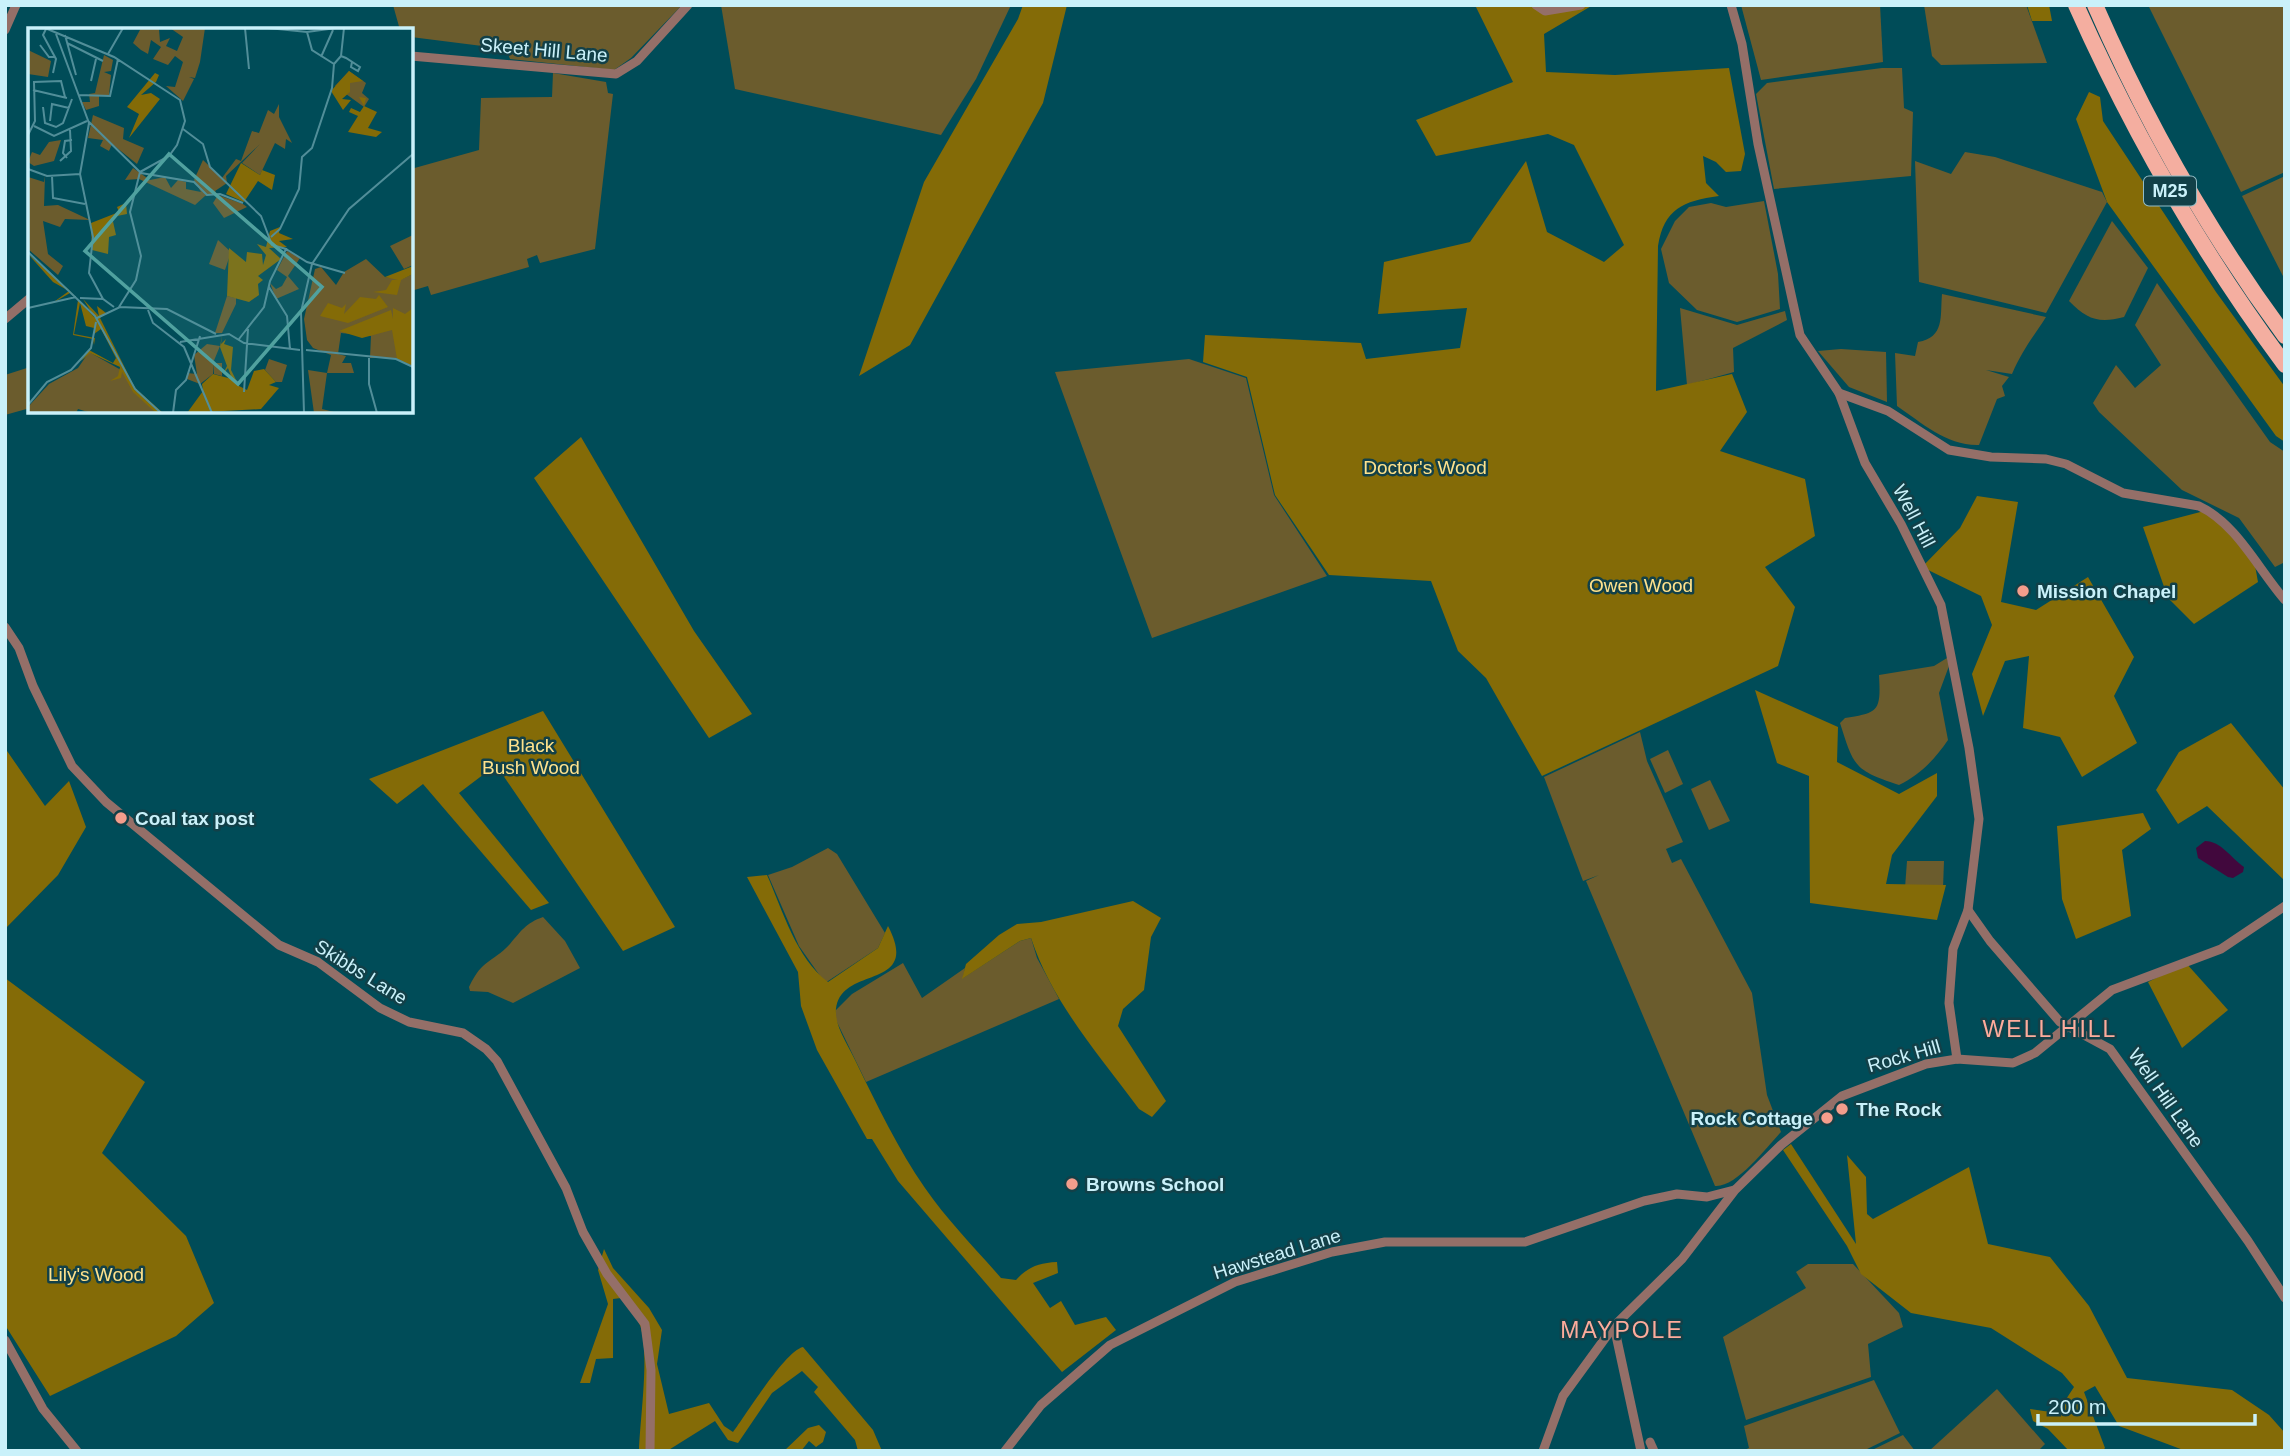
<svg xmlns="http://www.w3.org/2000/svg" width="2290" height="1456" font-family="Arial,sans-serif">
<rect width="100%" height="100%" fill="#004c58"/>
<g fill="#6b5c2d">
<path d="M393 5H682L631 58 614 70 510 59 506 49 411 37V30H400Z"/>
<path d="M721 5H1011L976 79 941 135 735 89Z"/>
<path d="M1741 5H1880L1883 62 1761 80Z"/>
<path d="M1924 5H2026L2047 63 1941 65 1932 56Z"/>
<path d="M2148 5H2285V172L2241 192Z"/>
<path d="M1882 68H1902L1904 108 1913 112 1911 176 1774 189 1756 94 1767 83Z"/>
<path d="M553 73 606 82 608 93 613 94 595 249 540 263 537 255 527 259 529 267 431 295 428 286 411 291V169L479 150 481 98 552 97Z"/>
<path d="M1965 152 1995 157 2102 192 2107 202 2046 313 1919 282 1915 161 1951 174Z"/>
<path d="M2285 176V280L2242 196Z"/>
<path d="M1764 201 1778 274 1780 309 1737 322 1697 310 1669 283 1661 249 1675 221 1689 207 1711 203 1726 207Z"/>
<path d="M2112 221 2148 268 2124 317C2098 324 2087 319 2069 301Z"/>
<path d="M2157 283 2270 442 2285 452V562L2275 567 2239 518 2182 490 2099 412 2093 403 2116 365 2135 388 2161 365 2135 325Z"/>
<path d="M1942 294 2046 317C2032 339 2023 349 2012 374L1986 370 2009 377 2002 386 2005 396 1997 399 1979 445C1947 446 1922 423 1897 406L1895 353 1915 356 1918 342C1945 337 1940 317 1942 294Z"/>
<path d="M1680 308 1737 325 1785 311 1787 320 1733 348 1734 372 1687 385Z"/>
<path d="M1841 349 1886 352 1887 402 1849 387 1818 351Z"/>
<path d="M1189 359 1246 378 1274 495 1327 576 1152 638 1055 372Z"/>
<path d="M30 367V408L5 415V375Z"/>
<path d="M1947 658 1949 666 1939 693 1948 740C1935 759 1920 775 1899 785 1854 770 1854 767 1840 723L1845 718C1879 713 1881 711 1879 675L1934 666Z"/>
<path d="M1640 732 1647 761 1683 842 1666 849 1672 863 1681 859 1752 993 1767 1095 1781 1132C1767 1147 1736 1188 1715 1186L1586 881 1599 875 1583 881 1544 777Z"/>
<path d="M1668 750 1683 784 1665 793 1650 759Z"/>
<path d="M1710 780 1730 821 1709 830 1691 789Z"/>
<path d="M828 848 837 854 885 933 878 948 825 983 799 946 768 875 792 867Z"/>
<path d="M1907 861H1944L1943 888H1905Z"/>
<path d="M543 917 565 941 580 968 513 1003 488 992 470 991 469 987C483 958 491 964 510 944 521 931 526 923 543 917Z"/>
<path d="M1031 938 1037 958 1059 999 866 1082 836 1020V1010L852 994 903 963 922 998 965 968 963 978 1020 941Z"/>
<path d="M1808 1264H1853L1899 1313 1903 1327 1868 1344 1871 1377 1746 1420 1723 1337 1806 1288 1796 1272Z"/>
<path d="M1874 1380 1900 1433 1863 1451H1742L1749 1448 1744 1426Z"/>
<path d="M1997 1389 2045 1444 2038 1451H1929Z"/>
<path d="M1903 1435 1915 1451H1870Z"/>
</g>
<g fill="#846b07">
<path d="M1023 5H1067L1043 103 910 345 859 376 924 182 1018 19Z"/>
<path d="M1475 5H1593L1544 34 1546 72 1615 75 1729 68 1745 154 1741 171 1726 172 1716 162 1703 156 1706 183 1719 196C1683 201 1664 209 1658 246L1656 391 1732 374 1747 412 1720 451 1805 479 1815 536 1765 567 1795 607 1778 666 1542 776 1486 678 1458 651 1431 581 1329 575 1275 495 1247 377 1203 362 1205 335 1361 343 1366 359 1460 348 1467 308 1378 314 1384 262 1470 242 1526 161 1547 232 1604 262 1624 245 1574 145 1548 134 1436 156 1416 120 1513 82Z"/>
<path d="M2027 5H2049L2052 21H2032Z"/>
<path d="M2089 92 2100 97 2103 121 2216 292 2285 387V442L2276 436 2107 202 2076 119Z"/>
<path d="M581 437 694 631 752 714 709 738 534 478Z"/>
<path d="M1977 496 2018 502 2001 602 2036 610 2088 577 2134 657 2114 696 2137 743 2082 777 2060 737 2023 728 2029 656 2005 661 1983 716 1972 674 1992 625 1981 596 1922 567 1960 528Z"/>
<path d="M2208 510 2254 560 2258 582 2194 624 2168 598 2143 527Z"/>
<path d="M1755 690 1838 727 1837 762 1899 794 1937 773V796L1892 855 1886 884 1946 885 1937 920 1810 903 1809 776 1777 763Z"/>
<path d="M543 711 675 927 623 951 496 765 459 793 549 903 531 910 423 784 397 804 369 779Z"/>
<path d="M2231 723 2285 790V881L2207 806 2178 824 2156 790 2179 752Z"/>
<path d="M5 748 45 806 69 781 86 827 58 875 5 929Z"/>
<path d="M2143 813 2151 829 2122 850 2131 916 2076 939 2062 899 2057 826Z"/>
<path d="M767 875C783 911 796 958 828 982L878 948 888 926C923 993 836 963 836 1013 836 1029 850 1048 856 1062 877 1105 898 1149 925 1188 947 1220 976 1249 1001 1278L1016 1280C1028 1267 1038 1263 1057 1262L1058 1273 1033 1283 1050 1308 1061 1301 1075 1325 1106 1317 1116 1330 1062 1372 898 1181 872 1139H867L817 1050 801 1006 798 972 747 877Z"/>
<path d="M1133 901 1161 918 1151 937 1144 990 1123 1009 1118 1026 1166 1101 1152 1117 1139 1109C1099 1055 1052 1002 1031 938L1020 941 962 979 966 964 999 935 1017 924 1041 922Z"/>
<path d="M2186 963 2228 1010 2182 1048 2148 982Z"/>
<path d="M5 978 145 1082 102 1153 186 1236 214 1303 176 1336 50 1396 5 1325Z"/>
<path d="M1791 1144 1856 1244 1847 1155 1866 1177 1867 1214 1873 1219 1969 1167 1988 1244 2050 1257 2089 1306 2127 1378 2232 1390 2269 1415 2285 1433V1451H2186L2119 1426 2095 1386 2084 1392 2105 1448 2102 1451H2069L2048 1429 2033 1421 2030 1409 2057 1413 2074 1387 2062 1373 1991 1328 1911 1313 1861 1274 1847 1246 1783 1150Z"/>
<path d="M604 1249 613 1268 649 1308 662 1330 657 1364 669 1414 709 1403 724 1426 733 1432C746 1415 785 1351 803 1347L873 1430 882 1451H858L855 1440 814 1392 818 1387 802 1371 772 1393 738 1443 728 1440 715 1421 667 1451H639C640 1418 650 1353 640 1325 636 1316 627 1307 621 1298L613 1299V1358L596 1359 590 1383H580L608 1304 598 1270Z"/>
<path d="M819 1425 826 1432 823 1442 816 1447 809 1441 801 1451H784L808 1428Z"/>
</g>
<path fill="#41083d" d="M2205 841C2221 841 2231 858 2244 867L2243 872 2233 878 2228 877 2198 858 2196 848Z"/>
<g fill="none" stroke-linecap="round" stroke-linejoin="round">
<g stroke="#946f68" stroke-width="9">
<path d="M1536 5 1545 11 1581 5"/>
<path d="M1731 5 1742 44 1758 144 1800 335 1839 393 1865 463 1901 524 1941 605 1969 748 1979 819 1968 910 1953 949 1949 1003 1957 1059"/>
<path d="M5 30 16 5"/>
<path d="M411 56 616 74 637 61 688 5"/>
<path d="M5 319 30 298"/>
<path d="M1839 393 1888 411 1949 450 1991 457 2046 459 2066 464 2123 493 2199 506C2237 524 2258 569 2285 600"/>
<path d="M5 627 19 648 33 686 72 766 106 802 279 945 318 962 380 1008 409 1022 463 1033 486 1049 497 1061 566 1188 583 1232 607 1274 645 1324 651 1370 650 1451"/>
<path d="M1968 910 1990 941 2060 1022 2110 1049 2248 1241 2285 1298"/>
<path d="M1614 1326 1641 1451"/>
<path d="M5 1340 43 1409 77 1451"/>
<path d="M1650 1442 1654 1451"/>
<path d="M1005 1451 1041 1405 1110 1345 1235 1282 1332 1252 1385 1242H1525L1644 1201 1677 1194 1707 1197 1734 1190"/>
<path d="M1543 1451 1563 1396 1614 1326 1682 1259 1735 1190 1781 1145 1842 1096 1926 1064 1957 1059 2013 1063 2035 1053 2112 990 2221 949 2285 906"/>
</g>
<g stroke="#f4aea0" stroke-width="16">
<path d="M2076 5C2133 133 2202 253 2285 365"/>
<path d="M2095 5C2146 122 2209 233 2285 336"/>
</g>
</g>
<g fill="#f49d8c" stroke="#124048" stroke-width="2.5">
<circle cx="2023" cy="591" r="7"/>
<circle cx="121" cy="818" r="7"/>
<circle cx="1842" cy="1109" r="7"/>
<circle cx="1827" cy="1118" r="7"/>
<circle cx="1072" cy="1184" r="7"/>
</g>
<g text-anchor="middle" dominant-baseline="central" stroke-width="5" stroke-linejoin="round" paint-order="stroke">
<rect fill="#124048" stroke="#93bcc5" stroke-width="2" x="2144" y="176.5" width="52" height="29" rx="5"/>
<g font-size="18" font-weight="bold" fill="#caf1fa">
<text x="2170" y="191">M25</text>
</g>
<g font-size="19" fill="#caf1fa" stroke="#124048">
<text transform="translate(544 50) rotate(5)">Skeet Hill Lane</text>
<text transform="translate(1914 516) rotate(62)">Well Hill</text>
<text transform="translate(361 972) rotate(32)">Skibbs Lane</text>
<text transform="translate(1904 1056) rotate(-16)">Rock Hill</text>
<text transform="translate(2166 1098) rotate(55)">Well Hill Lane</text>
<text transform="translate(1277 1254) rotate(-17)">Hawstead Lane</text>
</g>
<g font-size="19" fill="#ffe28c" stroke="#124048">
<text x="1425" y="467">Doctor's Wood</text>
<text x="1641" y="585">Owen Wood</text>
<text x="531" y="745">Black<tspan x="531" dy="22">Bush Wood</tspan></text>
<text x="96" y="1274">Lily's Wood</text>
</g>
<g font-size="19" font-weight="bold" fill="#caf1fa" stroke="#124048" text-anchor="start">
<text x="2037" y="591">Mission Chapel</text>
<text x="135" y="818">Coal tax post</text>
<text x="1856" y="1109">The Rock</text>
<text x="1813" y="1118" text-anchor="end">Rock Cottage</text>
<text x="1086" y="1184">Browns School</text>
</g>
<g font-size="23" letter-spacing="2" fill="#feac9c" stroke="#124048">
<text x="2050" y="1029">WELL HILL</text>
<text x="1622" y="1330">MAYPOLE</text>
</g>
</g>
<g transform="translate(28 28)">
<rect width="385" height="385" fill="#004c58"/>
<path d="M113 0 131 1 132 14 142 10 138 18 149 23 155 9 142 0H177L172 34 167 50 161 49 166 51 155 73 138 58 147 59 155 34 147 28 140 37 125 31 133 19 123 12 120 26 113 22 105 15ZM0 22 23 33 20 49 0 46ZM76 27 85 32 83 43 76 44 83 47 81 67H71V78L58 82 54 74H62L61 66 67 65ZM321 43 338 55 334 65 341 71 336 79 307 58ZM251 76V89L264 115 258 111 257 121 247 115 232 147 214 135 232 116 198 148 199 155 187 163 189 166 177 168 167 177 111 151 97 152 105 140 122 152 137 149 143 160 150 152 158 154V161L173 164 166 152 175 132 194 150 208 131 213 133 224 103 231 105 240 82 246 86ZM65 87 96 100 95 111 116 120 109 136 84 116 81 123 72 118 75 112 60 110ZM33 112 26 133 6 138 0 134 4 124 12 127 21 114ZM17 148 16 178 30 177 62 192 37 191 32 199 15 193 20 226 35 238 30 247 0 221V149L16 154ZM190 167 215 176 219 179 196 190 185 175ZM385 207V237L376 241 362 218ZM190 212 203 224 197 242 181 236ZM259 223 272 230 260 248 271 261 248 271 242 255 248 261 254 258 259 249 249 242ZM338 231 357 249 374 251 385 246V338L368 330H342L343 308 313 305 310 326 318 328 314 335H323L326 345H299L294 381 310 385H286L280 342 299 345 303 327 285 320 279 312 276 291 287 241 293 239 308 257 316 244ZM199 268 208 270V276L194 305H187ZM179 316 192 318 185 335H194V348L186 346 185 336V346L172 356 159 351V345L169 346 166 327ZM61 324 93 342 128 385H63L50 381 48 385H0V379L21 356 50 340ZM241 331 259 337 254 354H248L237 342Z" fill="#6b5c2d"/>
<path d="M321 43 335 53 322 55V64L314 71 323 72 315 82 303 63ZM127 45 131 47 128 54 113 67 123 65 132 71 101 110 111 86 99 79ZM331 69 338 70 336 78 349 84 340 100 354 104 348 109 320 104 330 88 321 84 323 80 332 84 336 78ZM213 135 232 147 234 142 247 147 244 162 230 153 216 174 198 166ZM98 175 99 186 84 189 88 207 81 209 80 226 64 222 63 195 91 184 89 179ZM252 199 251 205 265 211 251 213 259 219 241 220 253 231 230 248 235 252 230 256 231 267 221 274 199 268 201 220 218 234 219 224 234 226 235 237 238 227 229 216 238 219 242 203ZM0 226 41 262 67 290 55 271 71 288 69 278 78 285 72 290 107 360 135 385H128L105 364 94 344 93 350 82 353 90 348 92 339 62 325 53 333 61 322 85 335 88 330 73 301 66 306V300L58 298 52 275 46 306 67 310 66 317 65 311 45 307 50 272 42 265 23 276 41 263 25 254ZM385 238V246L373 252 369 267 345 264 358 262 364 252H370L357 249ZM351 267 360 279 320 295 292 288 300 275 314 280 318 276 316 286 332 269 348 271ZM365 280 377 286 385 280V338L369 331 364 302 334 310 311 303 363 282 365 291ZM194 307 193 316 198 311 196 316 205 319 203 342 211 358 219 362 226 343 236 341 248 354 241 357 251 360 233 381 159 385 175 363 174 356 185 346 204 351 200 340 195 346 199 338 192 319Z" fill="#846b07"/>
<path fill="none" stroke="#518e99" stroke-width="2" d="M17 0 86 29 152 72 157 93 149 117 141 128 112 144M217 0 221 41M240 0 279 4 308 0M18 1 15 7 28 31 25 45M279 4 284 22 306 36M28 6 61 95 52 146 65 209 61 245 75 271M37 7 48 47M39 15 75 33M12 17 21 29H27M80 26 95 0M313 28 318 30 332 39 330 43 323 39 324 34M293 29 305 2M306 36 313 28 316 0M63 53 68 31M5 62 39 70M51 67 82 68 90 31M15 79 17 95 28 99 35 95 44 71M22 93 24 76 41 80M60 93 113 145 166 154 179 167 192 166 215 175M6 98 26 108 59 93M155 101 175 116 182 139 233 188 244 217 258 221 242 253 236 279 211 311M0 107 7 93 6 54 33 53 37 69M39 130 35 125 37 113 44 112M32 133 43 123 42 102M0 141 19 148 52 146M24 148 25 170 57 176M243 209 252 201 271 161 274 129 284 120 304 60 306 36M258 221 279 234 317 245M0 224 67 288 107 361 133 385M241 259 259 288 262 321M52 270 75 271 86 279M91 279 108 252 113 228 102 184 112 144M0 280 48 269M120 282 125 295 156 319 184 385M69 290 92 279 139 281 188 306M152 314 201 306 216 315 272 322M278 322 368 331 385 339M341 330V356L349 385M216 364 220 301M0 377 19 354 43 342 63 320 68 294M145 385 148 362 158 352 172 308M276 385 273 284 284 236 321 181 385 126"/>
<path fill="#50a19f" fill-opacity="0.15" stroke="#50a19f" stroke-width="3.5" d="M141 126 294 259 210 356 57 223Z"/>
<rect width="385" height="385" fill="none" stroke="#caf1fa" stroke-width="3.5"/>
</g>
<rect width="2290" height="1456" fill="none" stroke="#caf1fa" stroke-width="14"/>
<path d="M2038 1414v10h217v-10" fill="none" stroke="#caf1fa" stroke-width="3.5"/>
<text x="2048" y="1414" font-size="21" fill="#caf1fa" stroke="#124048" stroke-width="5" paint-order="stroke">200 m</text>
</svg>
